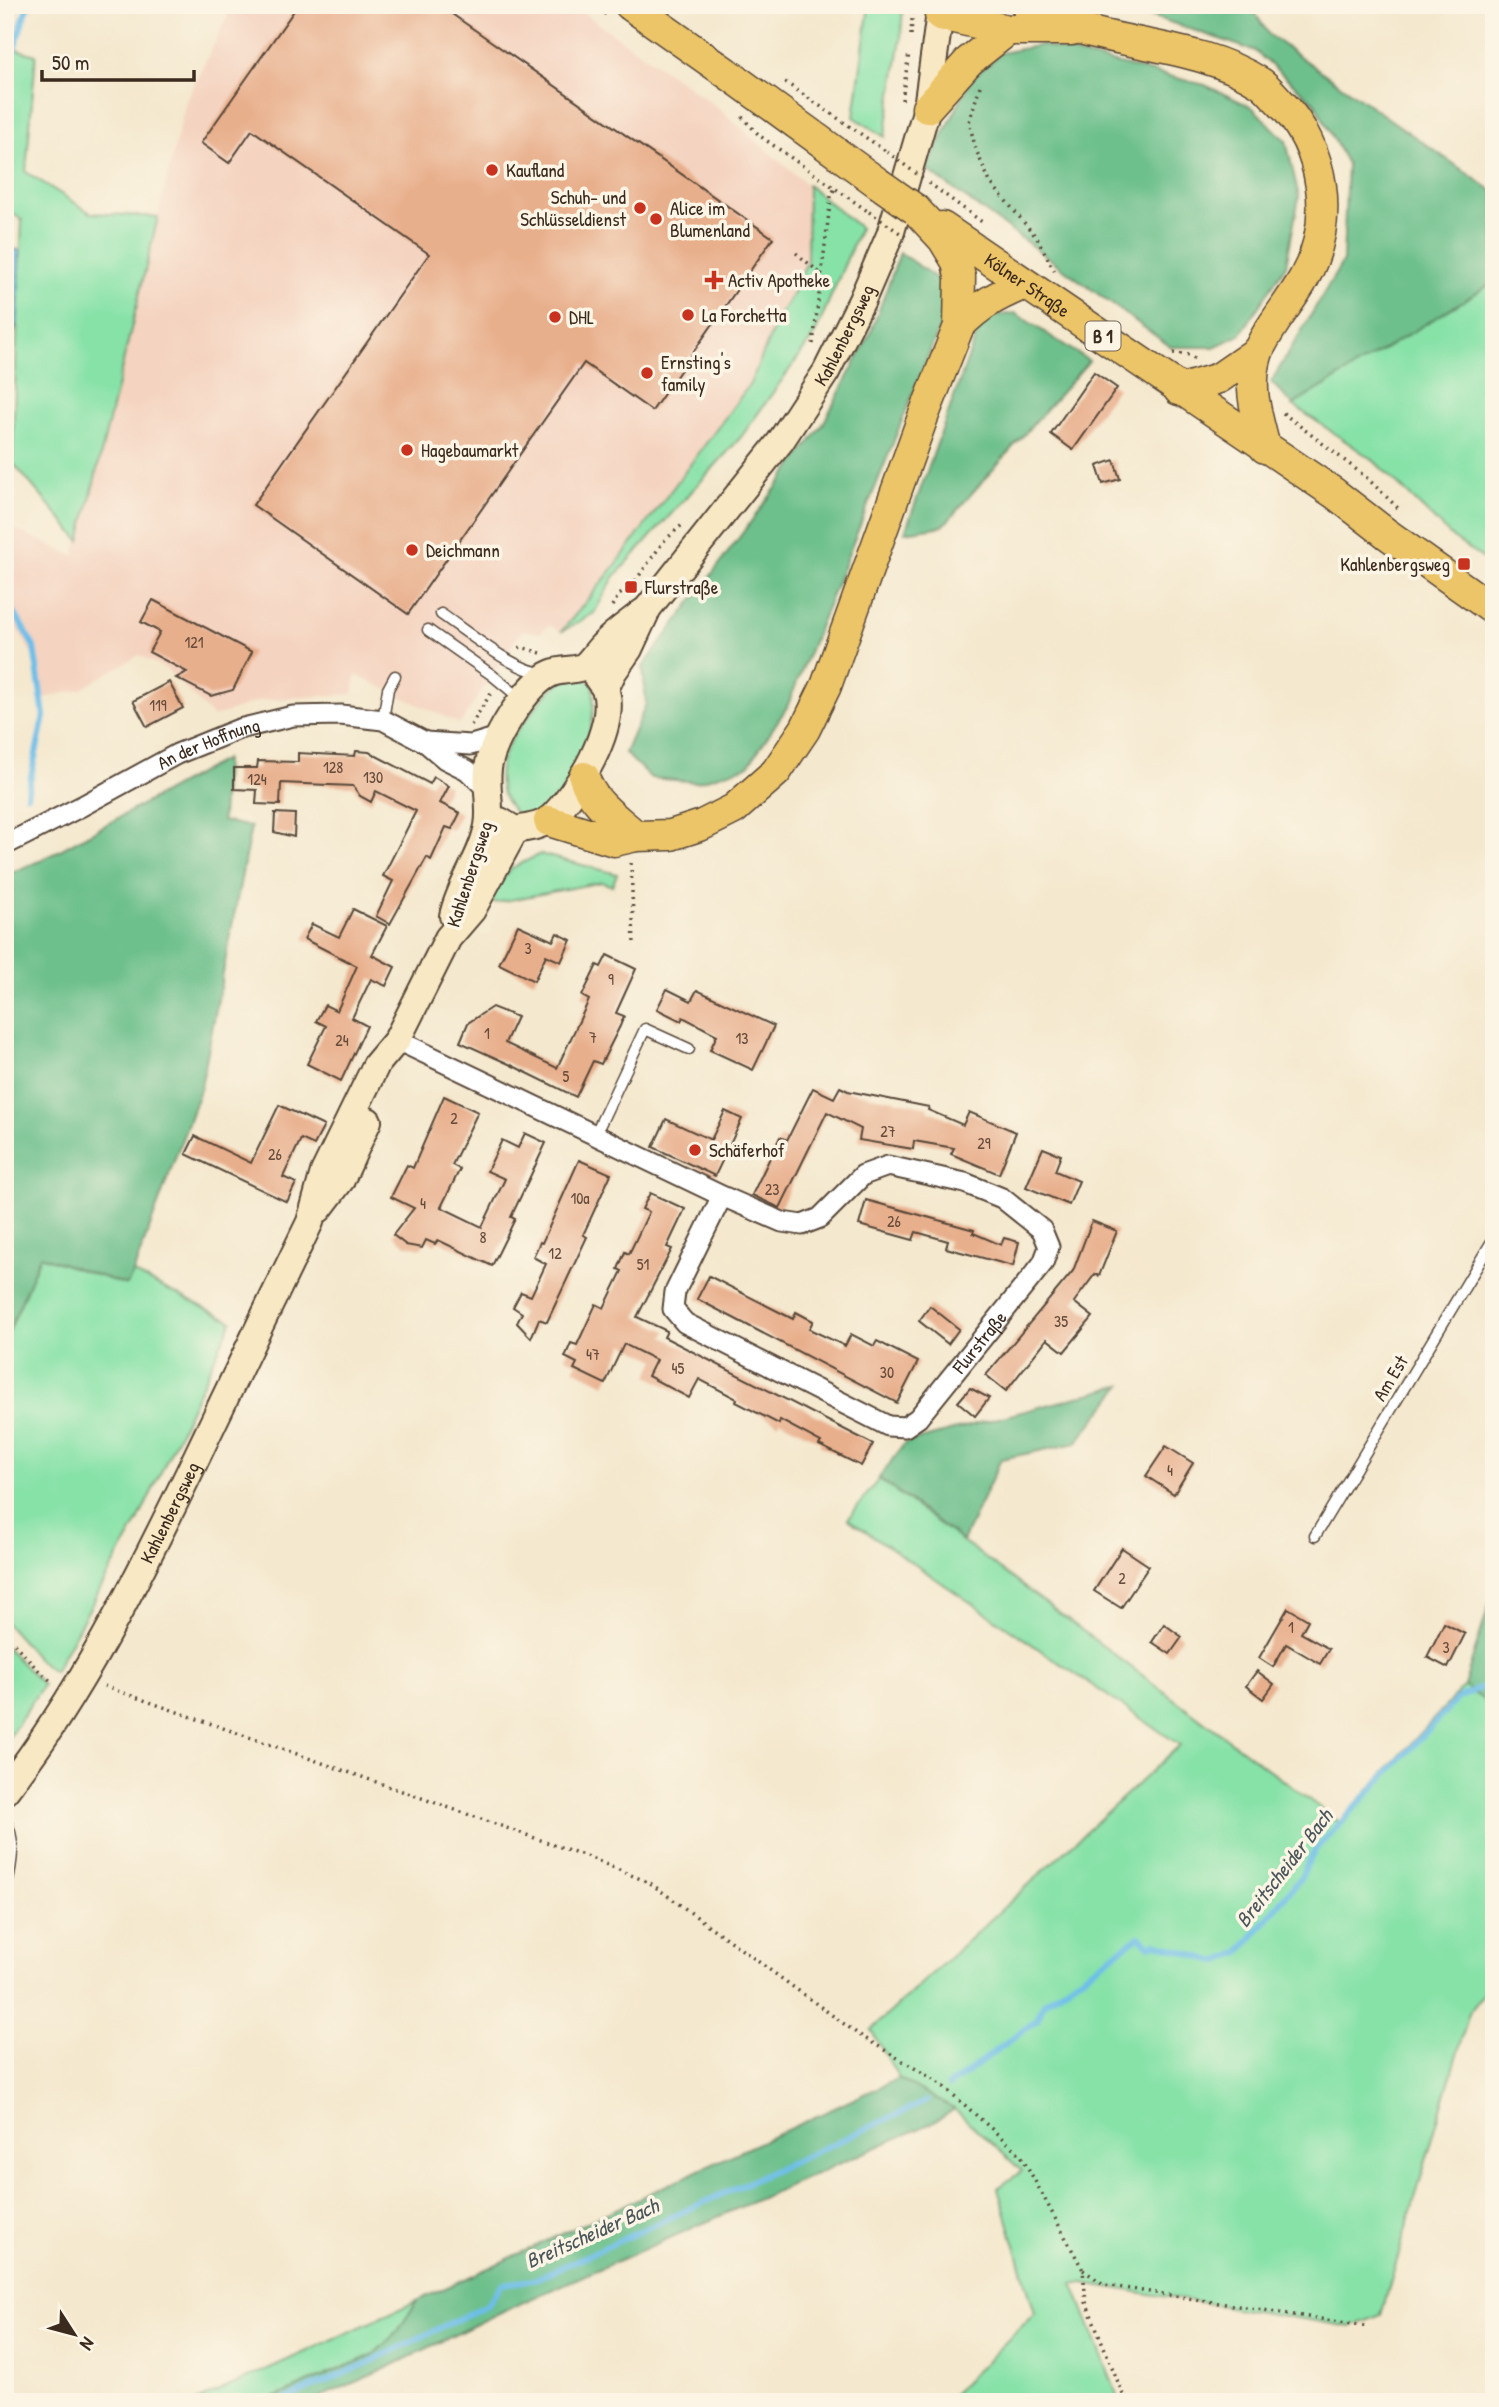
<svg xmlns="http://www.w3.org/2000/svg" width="1499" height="2407" font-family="'Patrick Hand',sans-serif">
<rect width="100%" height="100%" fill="#fcf5e5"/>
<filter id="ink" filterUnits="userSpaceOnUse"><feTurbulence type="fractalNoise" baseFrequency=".0143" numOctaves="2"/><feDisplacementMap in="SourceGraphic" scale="14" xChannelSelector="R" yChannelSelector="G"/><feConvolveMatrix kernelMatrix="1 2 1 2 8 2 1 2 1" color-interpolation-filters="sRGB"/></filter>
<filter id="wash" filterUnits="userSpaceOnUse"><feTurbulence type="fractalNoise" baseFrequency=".00686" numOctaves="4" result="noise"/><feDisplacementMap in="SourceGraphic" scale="28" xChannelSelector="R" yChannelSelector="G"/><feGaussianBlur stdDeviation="1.57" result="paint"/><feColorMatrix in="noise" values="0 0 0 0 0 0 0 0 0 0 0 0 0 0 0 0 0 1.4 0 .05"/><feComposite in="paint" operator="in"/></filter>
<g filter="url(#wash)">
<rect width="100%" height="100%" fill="#f4e8ce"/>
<path fill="#f4d3c0" d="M233 5H572L712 103 807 185V261L795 290 779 316 750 384 612 570 561 632 549 625 541 633 522 630 460 724 356 675 353 694 262 700 213 717 168 670 139 655 81 689 41 699V670L5 608V525L74 556 186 101Z"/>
<g fill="#87e2a8" stroke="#618663" stroke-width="2">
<path d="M869 5H903L901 39 885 137 854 117Z"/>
<path d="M5 46 36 55 26 172 91 213 158 217 80 541 12 462 22 219 5 210Z"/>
<path d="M808 185 860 228 815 334 741 437 614 577 594 613 561 632 612 570 750 384 779 316 795 290 807 261Z"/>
<path d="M1494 282V566L1453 538 1373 460 1293 405Z"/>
<path d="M581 676 593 684C597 720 585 759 564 790 557 800 544 808 535 816H519C481 782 505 743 533 711 540 701 549 689 560 683 566 679 574 678 581 676Z"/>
<path d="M540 854 617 874 612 886 602 882 495 903 489 900 510 869Z"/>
<path d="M40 1256 126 1285 133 1273 232 1321 138 1521 54 1672 38 1659 5 1622V1341Z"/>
<path d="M879 1479 1339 1822 1464 1686 1494 1707V1980L1469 2013 1381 2315 1351 2327 1083 2283H1073L1120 2402H945L1035 2313 998 2188 1022 2171 954 2109 899 2078 871 2030 1180 1745 848 1519Z"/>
<path d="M5 1646 43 1685 5 1743Z"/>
<path d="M417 2301 398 2331 373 2355 264 2402H195Z"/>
</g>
<g fill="#6dc08c" stroke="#547555" stroke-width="2">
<path d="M1119 5H1250L1269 35 1494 192V282L1293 405 1271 382 1343 261 1347 164 1314 102 1255 51Z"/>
<path d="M1041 45 1205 85 1252 107 1286 141 1299 197 1286 265 1240 335 1214 347H1171L926 169 972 78 1001 53Z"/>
<path d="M900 253 942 282 944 316 787 707 748 766 697 782 651 778 625 753 646 704 643 667 822 426 870 334Z"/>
<path d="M1015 313 1089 361 943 526 905 532 980 325 992 316Z"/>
<path d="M225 759 222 821 251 827 201 1087 133 1273 127 1285 40 1256 5 1341V875L42 860Z"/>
<path d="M1122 1385 1076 1443 1001 1459 963 1541 879 1478 905 1443Z"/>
<path d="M1491 1599H1494V1707L1464 1686Z"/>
<path d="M899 2078 954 2109 939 2120 503 2311 381 2371 309 2402H264L373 2355 398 2331 417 2301Z"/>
</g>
<path fill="#6dbee8" stroke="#547483" stroke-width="2" d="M5 249 20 250 18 319 5 362Z"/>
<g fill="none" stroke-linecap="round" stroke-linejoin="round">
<g stroke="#6dbee8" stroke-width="6">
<path d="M5 77 28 5"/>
<path d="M5 596 34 647 44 716 27 795"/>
<path d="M949 2086 1037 2020 1044 2003 1140 1936 1149 1946 1156 1943 1217 1962 1240 1952 1299 1880 1315 1850 1458 1698 1494 1682"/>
<path d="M279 2402 368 2363 487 2305 502 2284 533 2280 927 2101"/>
</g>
</g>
<g id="blocks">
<g fill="#e8af8c">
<path d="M298 5H439L773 238 652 411 584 363 408 614 253 505 429 254 252 130 229 163 201 143Z"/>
<path d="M1094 372 1117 388 1073 450 1051 434Z"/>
<path d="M1114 460 1120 479 1103 484 1097 466Z"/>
<path d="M153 600 252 652 233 690 211 696 176 678 187 672 149 652 160 632 141 622Z"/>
<path d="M169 682 183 708 147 727 133 701Z"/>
<path d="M356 751 369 752 430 784 434 777 449 786 440 803 460 813 452 829 446 827 431 860 427 857 390 924 376 916 393 881 383 876 416 811 376 791 371 802 360 796 353 786 281 783 280 805 256 804 257 790 234 789V768H257L258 761 298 762V753L355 756Z"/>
<path d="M275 813 295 814 294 837 274 832Z"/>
<path d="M353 909 387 926 372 955 395 967 386 986 371 979 352 1018 367 1026 341 1081 307 1064 326 1026 316 1021 325 1005 337 1011 357 966 304 939 312 924 339 937Z"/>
<path d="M518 925 553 941 557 933 571 940 561 962 546 955 534 981 499 964Z"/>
<path d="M607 955 636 969 616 1013 624 1016 620 1026 601 1064 593 1061 576 1097 509 1064 460 1042 468 1023 492 1007 517 1017 505 1043 557 1068 589 1000 582 996 597 965 601 967Z"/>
<path d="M667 989 691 1001 697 990 774 1026 753 1070 710 1050 717 1035 683 1017 681 1021 657 1009Z"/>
<path d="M840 1087 848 1091 929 1107 928 1110 963 1125 969 1112 1016 1132 999 1174 951 1154 954 1148 914 1141 913 1149 859 1140 861 1129 827 1112 780 1208 752 1195 780 1137 787 1140 813 1088 834 1098Z"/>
<path d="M444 1096 478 1112 452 1165 460 1169 441 1207 482 1227 505 1179 487 1171 502 1140 518 1148 525 1133 546 1143 511 1217 515 1219 492 1266 438 1240 435 1244 426 1240 422 1248 406 1245 393 1235 414 1208 391 1197 407 1165 413 1168Z"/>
<path d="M279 1105 324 1126 314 1145 301 1139 283 1177 296 1183 287 1202 186 1154 195 1136 251 1163Z"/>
<path d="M725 1111 742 1119 715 1176 653 1147 666 1119 711 1140Z"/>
<path d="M1043 1148 1061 1155 1055 1171 1079 1181 1069 1205 1026 1187Z"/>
<path d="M579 1160 611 1174 583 1235 587 1237 547 1322 539 1319 531 1338 517 1323 522 1313 513 1307 521 1292 531 1296 546 1264 533 1257 540 1242 542 1243Z"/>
<path d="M650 1193 685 1209 667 1247 672 1249 637 1317 667 1331 664 1337 873 1444 861 1466 819 1445 821 1442 780 1420 779 1424 736 1402 737 1399 699 1379 689 1398 648 1376 656 1360 624 1344 605 1384 574 1369 577 1363 565 1357 571 1343 577 1345 596 1304 604 1308 622 1271 618 1269 625 1252 629 1254 649 1212 642 1209Z"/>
<path d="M866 1200 974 1230 973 1233 1001 1245 1004 1238 1019 1242 1013 1266 946 1248 948 1241 916 1232 913 1240 859 1225Z"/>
<path d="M1092 1221 1117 1231 1099 1276 1095 1274 1074 1302 1093 1317 1064 1352 1047 1339 1006 1391 986 1375 1073 1271Z"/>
<path d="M709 1276 793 1319 796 1312 813 1321 809 1329 845 1346 851 1334 874 1346 877 1341 918 1362 897 1403 697 1299Z"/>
<path d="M930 1306 959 1329 948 1344 919 1321Z"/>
<path d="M970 1388 989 1398 975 1416 958 1402Z"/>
<path d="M1166 1446 1193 1463 1174 1494 1146 1476Z"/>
<path d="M1122 1548 1149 1566 1121 1608 1094 1591Z"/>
<path d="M1288 1608 1308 1620 1301 1633 1329 1649 1320 1664 1286 1644 1273 1667 1259 1658Z"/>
<path d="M1444 1623 1465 1634 1448 1668 1427 1657Z"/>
<path d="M1164 1624 1182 1637 1170 1654 1152 1642Z"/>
<path d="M1257 1671 1274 1684 1263 1699 1246 1686Z"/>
</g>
</g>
</g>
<g filter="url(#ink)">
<use href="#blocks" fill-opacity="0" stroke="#574638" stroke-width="2"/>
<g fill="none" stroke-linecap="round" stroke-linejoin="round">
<defs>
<g id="lane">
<path d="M441 614C466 631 514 671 543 673"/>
<path d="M428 630 492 675 520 698"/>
<path d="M383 720 388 689 395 676"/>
<path d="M595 1135 645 1029 689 1049"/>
<path d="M1315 1536 1494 1238"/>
<path d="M5 1819C18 1843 10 1870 5 1894"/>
</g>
<g id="street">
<path d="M425 742 471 745 498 737"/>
<path id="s1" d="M5 845 82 806 177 754 239 729 293 716 341 715 383 720 425 742 445 759 467 770 486 788"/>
<path id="s2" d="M397 1040 722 1196 675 1292 673 1309 685 1323 888 1426 905 1427 918 1418 1043 1263 1049 1247 1042 1230 1002 1198 965 1183 888 1166 863 1175 820 1218 802 1225 782 1222 722 1196"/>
</g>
<g id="secondary">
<path id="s3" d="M605 689 613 672 629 649 648 608 780 442 826 372 862 300 890 235 927 108 941 5"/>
<path d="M500 821 515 830C526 828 542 826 550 819 576 795 619 725 605 689 603 685 598 680 596 676"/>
<path d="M453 916C460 884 482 858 488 826 492 805 484 784 489 763 495 737 527 683 552 673 562 669 576 671 584 666 590 662 596 652 602 646 614 633 629 623 643 612"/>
<path d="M319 1209 341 1180 368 1121"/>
<path id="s4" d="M5 1791C80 1695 135 1584 188 1475 228 1391 269 1306 310 1222L324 1172 376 1065 397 1040 448 938 472 910 515 830"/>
</g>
<g id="primary">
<path d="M630 5 735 79 878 183"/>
<path d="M1026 5C1045 13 1064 24 1084 30 1144 47 1207 49 1261 83 1268 88 1274 96 1280 102 1325 147 1336 222 1304 278 1293 299 1263 334 1257 355 1247 388 1257 415 1265 448"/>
<path d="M940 15 1008 30H1072"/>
<path d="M927 108 969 61 1008 30"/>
<path id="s5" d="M942 227 1334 493 1387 534 1494 610"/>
<path d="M959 326C981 304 996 296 1025 284"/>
<path d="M1179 390 1219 378 1258 351"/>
<path d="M584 777C592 803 616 818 636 836"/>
<path d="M549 821 614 841 636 836 671 835 702 825 734 809 776 772 805 729 826 686 923 417 959 326 960 277 957 262 943 239 915 209"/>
</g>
</defs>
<use href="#lane" stroke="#574638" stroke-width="13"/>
<use href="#street" stroke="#574638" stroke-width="23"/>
<use href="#secondary" stroke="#574638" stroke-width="30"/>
<use href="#primary" stroke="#574638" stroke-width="33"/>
<g stroke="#574638" stroke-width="3.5" stroke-dasharray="2 5" stroke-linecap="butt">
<path d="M593 5 608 16"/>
<path d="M911 35 913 5"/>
<path d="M785 82 887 152"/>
<path d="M980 86 969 122 976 150 990 182 1037 238 1055 272"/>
<path d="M902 100 909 53"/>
<path d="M742 117 760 136 869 212"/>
<path d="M929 183 982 222"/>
<path d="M796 253 820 273"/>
<path d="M813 344 831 196 835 188"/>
<path d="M1173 353 1190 355 1195 359"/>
<path d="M1283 413 1366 477 1401 511"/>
<path d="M612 606 619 595 631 587 664 541 682 525"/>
<path d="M519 648 521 647 541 653"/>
<path d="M471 725 491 693"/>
<path d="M631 863 634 945"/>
<path d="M5 1633 36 1668 52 1682"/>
<path d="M104 1686 586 1856 650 1883 858 2034 941 2084 1021 2155 1083 2270 1086 2302 1126 2402"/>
<path d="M1083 2270 1105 2285 1365 2326"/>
</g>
<use href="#lane" stroke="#fff" stroke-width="10"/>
<use href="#street" stroke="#fff" stroke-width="19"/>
<use href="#secondary" stroke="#f8e8c3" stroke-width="26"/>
<use href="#primary" stroke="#edc569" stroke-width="30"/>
<defs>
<path id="primary-bridge" d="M878 183 915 209"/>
</defs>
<use href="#primary-bridge" stroke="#574638" stroke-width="33" stroke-linecap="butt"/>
<g stroke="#574638" stroke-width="3.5" stroke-dasharray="2 5" stroke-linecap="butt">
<path d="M887 152 925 180"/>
<path d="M869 212 906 237"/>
</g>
<use href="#primary-bridge" stroke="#edc569" stroke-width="30"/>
</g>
</g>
<g fill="#c8321e" stroke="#fcf5e5" stroke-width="2.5">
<circle cx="492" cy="170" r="7"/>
<circle cx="640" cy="208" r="7"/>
<circle cx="656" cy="219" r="7"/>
<path d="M710.5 269.5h7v7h7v7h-7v7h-7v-7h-7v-7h7z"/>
<circle cx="688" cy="315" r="7"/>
<circle cx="555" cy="317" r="7"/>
<circle cx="647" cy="373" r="7"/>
<circle cx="407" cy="450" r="7"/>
<circle cx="412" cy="550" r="7"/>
<rect x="1457" y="557" width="14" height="14" rx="3.5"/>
<rect x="624" y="580" width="14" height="14" rx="3.5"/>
<circle cx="695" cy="1150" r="7"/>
</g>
<g text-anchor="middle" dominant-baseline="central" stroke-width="7" stroke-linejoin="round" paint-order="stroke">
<g font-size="16" fill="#664b3a">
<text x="194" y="642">121</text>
<text x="158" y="705">119</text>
<text x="333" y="767">128</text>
<text x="373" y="777">130</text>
<text x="257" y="779">124</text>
<text x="528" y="948">3</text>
<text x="611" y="979">9</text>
<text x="487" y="1033">1</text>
<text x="593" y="1037">7</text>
<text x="742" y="1038">13</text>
<text x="342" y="1040">24</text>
<text x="566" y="1076">5</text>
<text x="454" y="1118">2</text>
<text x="888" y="1131">27</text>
<text x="984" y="1143">29</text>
<text x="275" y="1154">26</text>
<text x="772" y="1189">23</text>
<text x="580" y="1198">10a</text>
<text x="423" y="1203">4</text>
<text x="894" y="1221">26</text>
<text x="483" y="1237">8</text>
<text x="555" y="1253">12</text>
<text x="643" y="1264">51</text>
<text x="1061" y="1321">35</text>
<text x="593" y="1354">47</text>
<text x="678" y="1368">45</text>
<text x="887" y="1372">30</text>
<text x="1170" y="1470">4</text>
<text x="1122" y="1578">2</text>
<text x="1291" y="1627">1</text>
<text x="1446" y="1647">3</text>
</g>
<rect fill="#fcf5e5" stroke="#75675a" stroke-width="2" x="1085.5" y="321.5" width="35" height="29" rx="5"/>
<g font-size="18" font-weight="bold" fill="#3b2a1e">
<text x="1103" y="336">B 1</text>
</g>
<g font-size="19" fill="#3b2a1e" stroke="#fcf5e5" text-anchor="start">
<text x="506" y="170">Kaufland</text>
<text x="626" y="197" text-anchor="end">Schuh- und<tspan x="626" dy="22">Schlüsseldienst</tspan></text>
<text x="670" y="208">Alice im<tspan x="670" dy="22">Blumenland</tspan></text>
<text x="728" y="280">Activ Apotheke</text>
<text x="702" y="315">La Forchetta</text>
<text x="569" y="317">DHL</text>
<text x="661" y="362">Ernsting's<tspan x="661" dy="22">family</tspan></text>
<text x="421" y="450">Hagebaumarkt</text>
<text x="426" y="550">Deichmann</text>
<text x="1450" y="564" text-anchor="end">Kahlenbergsweg</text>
<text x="645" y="587">Flurstraße</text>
<text x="709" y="1150">Schäferhof</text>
</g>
<g font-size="19" fill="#3b2a1e" stroke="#fcf5e5">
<text stroke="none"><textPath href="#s5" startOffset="103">Kölner Straße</textPath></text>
<text stroke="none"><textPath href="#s3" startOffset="429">Kahlenbergsweg</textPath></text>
<text stroke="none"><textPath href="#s1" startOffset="228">An der Hoffnung</textPath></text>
<text transform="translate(469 874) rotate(-72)">Kahlenbergsweg</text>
<text stroke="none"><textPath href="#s2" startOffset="861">Flurstraße</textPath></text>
<text transform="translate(1390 1378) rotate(-59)">Am Est</text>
<text stroke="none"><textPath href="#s4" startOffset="324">Kahlenbergsweg</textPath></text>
</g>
<g font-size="21" font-style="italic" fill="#4a565b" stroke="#fcf5e5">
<text transform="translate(1284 1868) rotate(-52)">Breitscheider Bach</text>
<text transform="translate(592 2233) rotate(-24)">Breitscheider Bach</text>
</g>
</g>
<rect width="1499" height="2407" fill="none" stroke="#fcf5e5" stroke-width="28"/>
<g transform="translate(74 2334) rotate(126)" stroke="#fcf5e5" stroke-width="5" paint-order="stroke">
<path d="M0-5L12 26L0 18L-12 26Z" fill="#3b2a1e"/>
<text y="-10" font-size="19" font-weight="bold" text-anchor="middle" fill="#3b2a1e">N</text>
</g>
<path d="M42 70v10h152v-10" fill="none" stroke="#3b2a1e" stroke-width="3.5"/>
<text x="52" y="70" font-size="21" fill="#3b2a1e" stroke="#fcf5e5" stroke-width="5" paint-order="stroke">50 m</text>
</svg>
